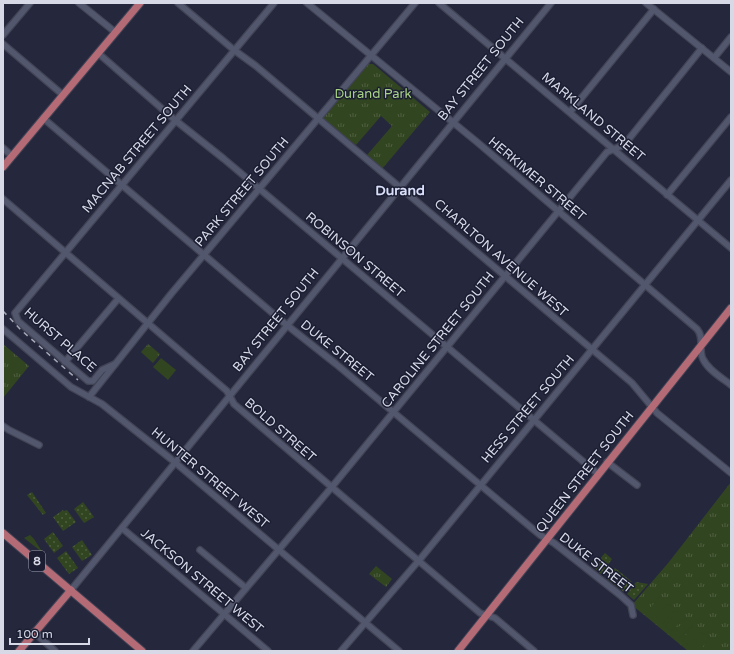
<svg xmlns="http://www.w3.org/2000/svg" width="734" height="654" font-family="'Varela Round',sans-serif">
<defs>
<pattern id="grass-dots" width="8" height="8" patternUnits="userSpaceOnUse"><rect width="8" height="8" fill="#324521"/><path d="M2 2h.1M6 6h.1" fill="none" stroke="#4f5f41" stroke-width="1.8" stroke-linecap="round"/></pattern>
<pattern id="park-tufts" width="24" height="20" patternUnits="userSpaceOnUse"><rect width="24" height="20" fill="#324521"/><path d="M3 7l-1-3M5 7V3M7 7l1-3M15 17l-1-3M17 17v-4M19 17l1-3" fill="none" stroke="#4f5f41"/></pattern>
</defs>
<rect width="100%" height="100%" fill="#25283c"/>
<g fill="url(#grass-dots)">
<path d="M32 492 46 513 43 515 27 495Z"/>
<path d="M83 502 94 517 84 523 74 509Z"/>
<path d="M63 510 64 511 67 510 76 522 63 531 53 517Z"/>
<path d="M53 532 63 546 54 553 44 539Z"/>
<path d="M82 540 92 555 82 561 72 547Z"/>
<path d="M66 551 78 568 69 574 57 558Z"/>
<path d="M605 553 612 559 601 574 590 564 594 559 598 561Z"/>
<path d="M615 568 632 582 624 592 607 579Z"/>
<path d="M636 582 648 584 634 600 627 594Z"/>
</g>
<g fill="url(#park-tufts)">
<path d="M367 64H373L430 112 382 169 367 155 392 126 381 116 356 145 325 122 323 118Z"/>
<path d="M3 344 29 366 3 398Z"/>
<path d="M148 344 160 354 153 363 141 352Z"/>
<path d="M731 482V651H688L632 605 669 562Z"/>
<path d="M376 566 392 579 386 587 369 574Z"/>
</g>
<g fill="#324521">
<path d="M161 358 176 370 168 380 153 367Z"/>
<path d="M30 535 34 539 43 553 24 538Z"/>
<path d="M660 596 667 602 654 617 648 611Z"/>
<path d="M668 604 675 609 663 624 656 618Z"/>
<path d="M677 611 684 617 672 631 665 626Z"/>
<path d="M686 618 693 624 680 638 674 633Z"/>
<path d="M694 625 701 631 689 645 682 640Z"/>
<path d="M703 633 710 638 699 651H696L691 647Z"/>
</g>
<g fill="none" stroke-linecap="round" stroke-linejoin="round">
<defs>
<g id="minor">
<path d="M79 3 115 32"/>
<path d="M178 3 234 50 256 66 632 383 657 413 731 473"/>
<path d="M307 3 477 142 697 329C705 338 698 350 703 359 708 370 722 378 731 385"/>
<path d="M439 3 731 248"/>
<path d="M646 3 731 72"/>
<path d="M3 35 30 3"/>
<path d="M3 44 63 95"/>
<path d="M98 53 175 120 224 159 598 474"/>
<path d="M714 58 731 37"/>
<path d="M570 112 654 9"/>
<path d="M43 118 283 322 336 364 540 535 554 543 620 595 631 605 633 615"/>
<path d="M3 148 12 156"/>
<path d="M667 195 731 117"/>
<path d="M3 199 227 391 234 404 480 613 495 618 534 651"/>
<path d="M3 329 71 387 102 404 171 459 399 651"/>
<path d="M65 362 118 299"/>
<path d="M115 364 102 370 93 381H88L18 321 15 313 274 3"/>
<path d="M89 397 171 294 415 3"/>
<path d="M3 426 9 430 39 445"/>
<path d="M607 462 637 485"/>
<path d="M122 528 268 651"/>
<path d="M200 550 246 588"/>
<path d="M71 590 551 3"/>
<path d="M34 632 55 651"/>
<path d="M193 651 331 488 607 152 624 145 702 48"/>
<path d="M341 651 421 558 731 180"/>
</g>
<g id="major">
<path d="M3 167 140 3"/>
<path d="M3 533 142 651"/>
<path d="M19 651 71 590"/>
<path d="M458 651 731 308"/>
</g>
</defs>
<use href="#minor" stroke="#424456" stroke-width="8"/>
<use href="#major" stroke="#424456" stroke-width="9"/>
<use href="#minor" stroke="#53576d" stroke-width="5.5"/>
<use href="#major" stroke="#b56b76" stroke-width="7"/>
<path stroke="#a5a7b7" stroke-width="1.5" stroke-dasharray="5 5" stroke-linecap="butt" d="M3 311 21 330 78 380"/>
</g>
<g text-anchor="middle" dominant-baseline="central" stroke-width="3" stroke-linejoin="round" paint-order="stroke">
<rect fill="#1b1e32" stroke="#9fa1b1" stroke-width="1" x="29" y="551" width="16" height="20" rx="3"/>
<g font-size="12" font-weight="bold" fill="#d7d9e7">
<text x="37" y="561">8</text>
</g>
<g font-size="13" fill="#d7d9e7" stroke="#1b1e32">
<text transform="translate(481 69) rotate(-51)">BAY STREET SOUTH</text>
<text transform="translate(593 117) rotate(40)">MARKLAND STREET</text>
<text transform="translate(137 149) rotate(-50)">MACNAB STREET SOUTH</text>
<text transform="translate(537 179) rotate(40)">HERKIMER STREET</text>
<text transform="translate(242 192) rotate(-50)">PARK STREET SOUTH</text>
<text transform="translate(355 255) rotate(40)">ROBINSON STREET</text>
<text transform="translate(501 258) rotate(41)">CHARLTON AVENUE WEST</text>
<text transform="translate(276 320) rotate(-51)">BAY STREET SOUTH</text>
<text transform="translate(60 340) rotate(41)">HURST PLACE</text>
<text transform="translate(438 340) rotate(-51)">CAROLINE STREET SOUTH</text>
<text transform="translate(337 351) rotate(39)">DUKE STREET</text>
<text transform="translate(528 409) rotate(-50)">HESS STREET SOUTH</text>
<text transform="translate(280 430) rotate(41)">BOLD STREET</text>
<text transform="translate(585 472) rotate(-52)">QUEEN STREET SOUTH</text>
<text transform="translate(210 478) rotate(40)">HUNTER STREET WEST</text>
<text transform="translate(596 563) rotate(38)">DUKE STREET</text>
<text transform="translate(202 581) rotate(40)">JACKSON STREET WEST</text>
</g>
<g font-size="13" fill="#a8d286" stroke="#1b1e32">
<text x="373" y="94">Durand Park</text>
</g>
<g font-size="14" font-weight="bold" fill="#dadffa" stroke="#1b1e32">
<text x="400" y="190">Durand</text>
</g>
</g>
<rect width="734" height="654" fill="none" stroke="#d7d9e7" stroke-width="8"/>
<path d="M10 638v6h79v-6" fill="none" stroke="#d7d9e7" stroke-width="2"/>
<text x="16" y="638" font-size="12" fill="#d7d9e7" stroke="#1b1e32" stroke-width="3" paint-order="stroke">100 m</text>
</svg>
